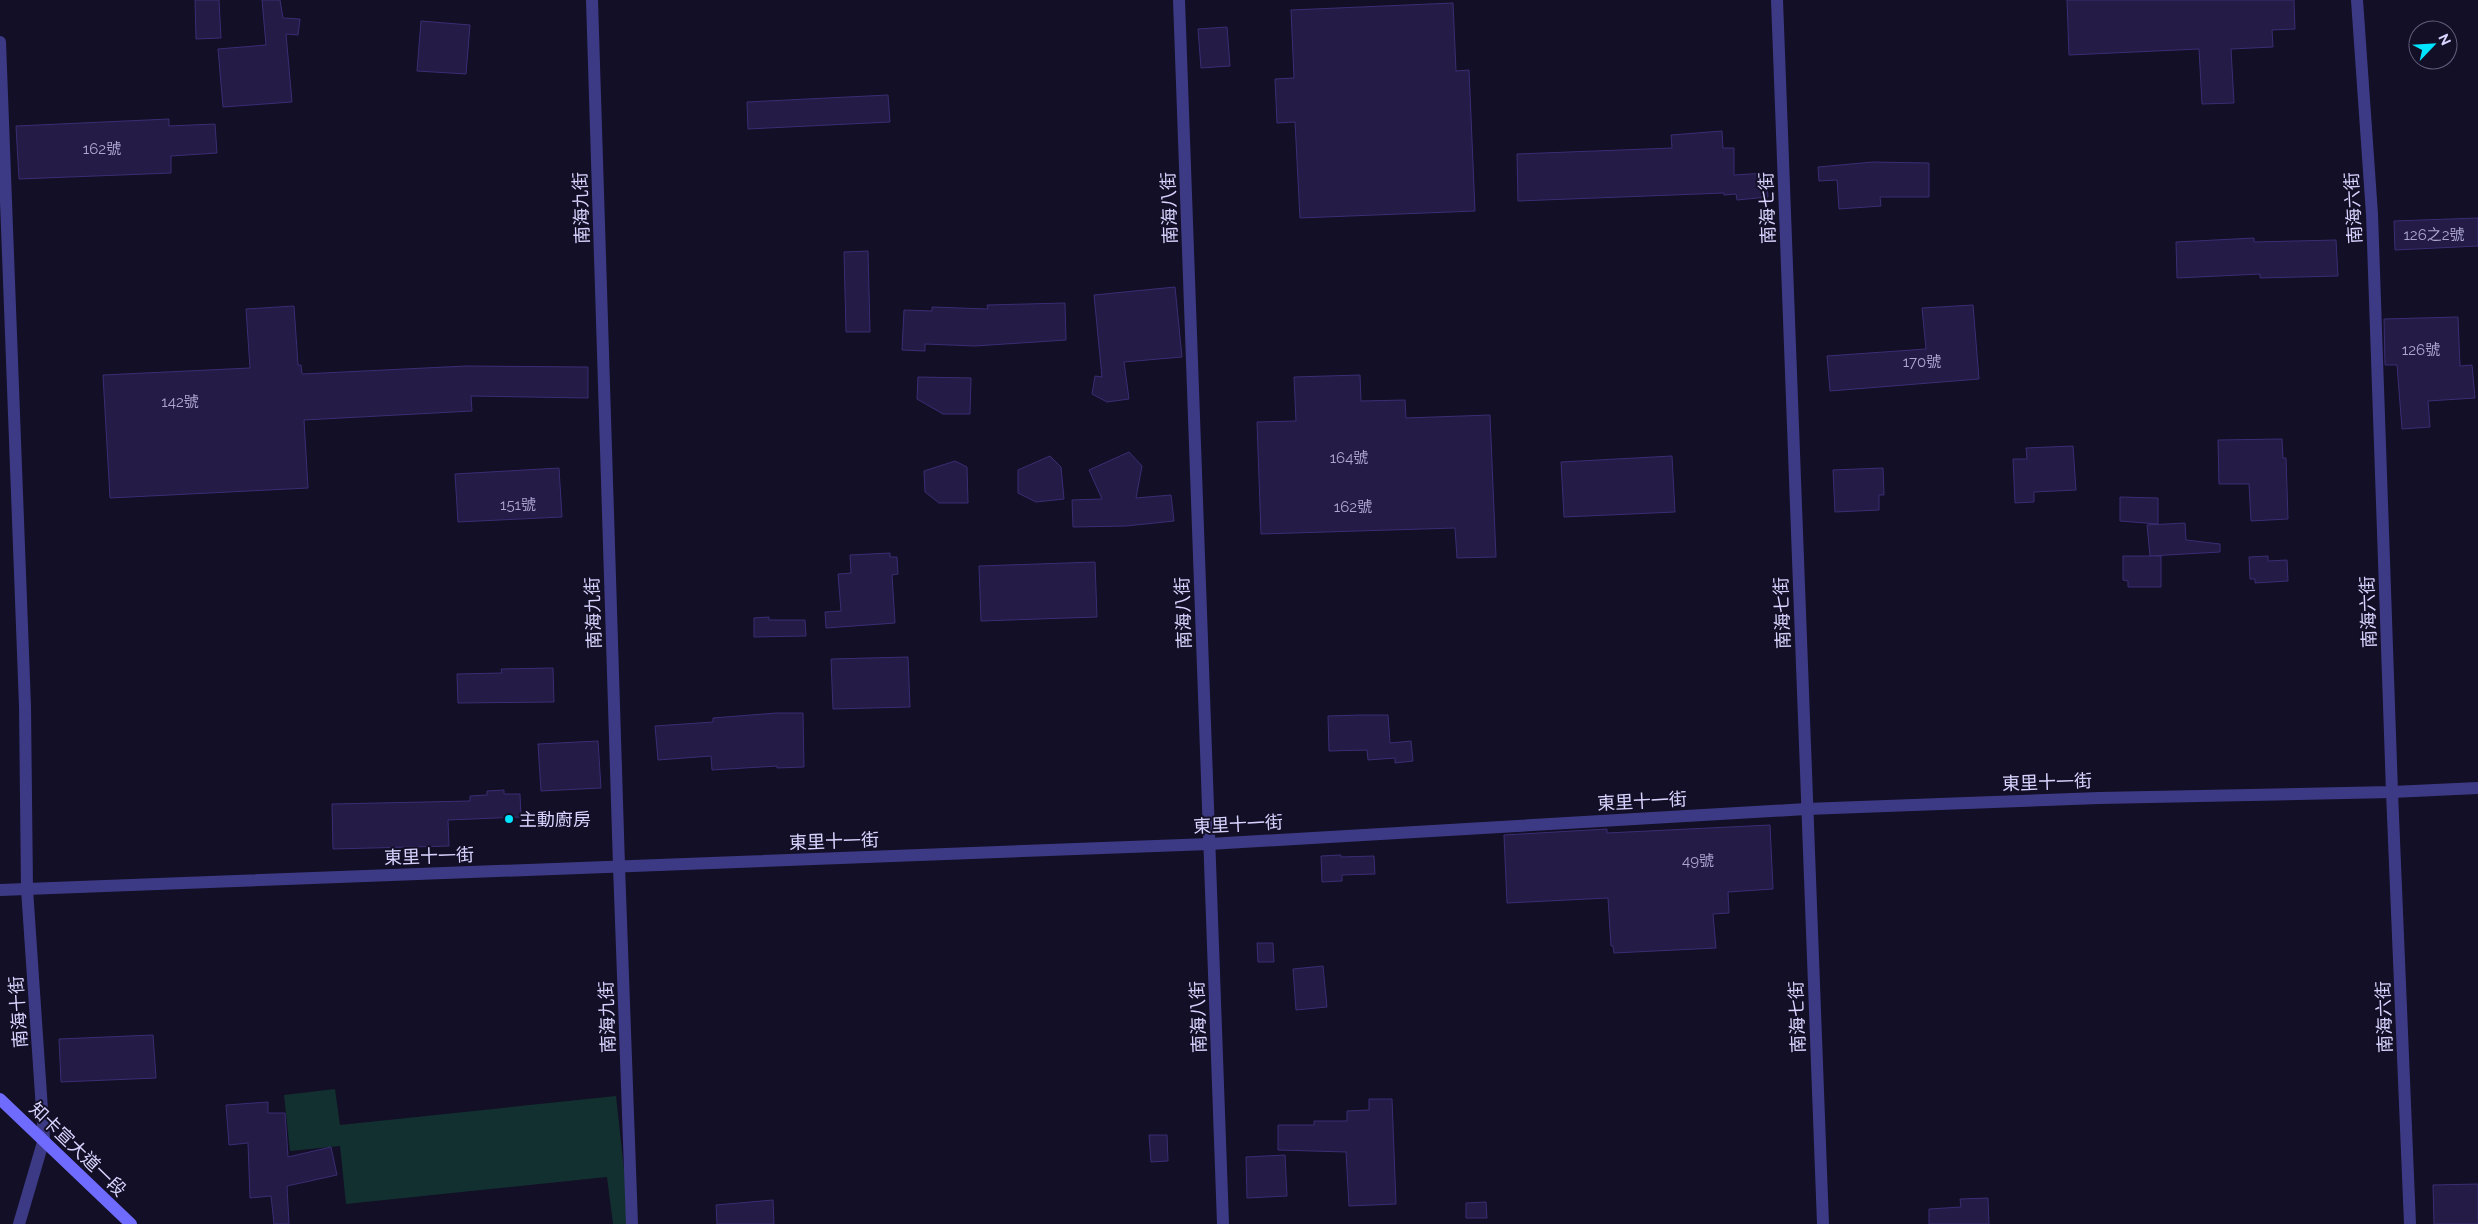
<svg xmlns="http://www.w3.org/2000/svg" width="2478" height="1224" font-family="Raleway,'Noto Sans TC',sans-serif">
<rect width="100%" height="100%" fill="#130f26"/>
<path fill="#12302f" d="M335 1089 340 1125 616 1096 630 1224H613L607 1177 346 1204 340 1146 290 1151 284 1095Z"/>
<g fill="#241b47" stroke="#3b2d73">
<path d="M195 0H219L221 38 196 39Z"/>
<path d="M262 0H280L283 18 300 19 298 35 286 34 292 102 223 107 218 49 266 45Z"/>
<path d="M2067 0H2294L2295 29 2272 30 2273 47 2231 49 2234 103 2202 104 2199 49 2069 55Z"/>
<path d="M1453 3 1456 71 1469 70 1475 211 1300 218 1295 122 1277 123 1275 79 1294 78 1291 10Z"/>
<path d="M421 21 470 25 466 74 417 71Z"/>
<path d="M1227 27 1230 66 1201 68 1198 29Z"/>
<path d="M888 95 890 122 748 129 747 102Z"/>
<path d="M169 119V126L215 124 217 153 171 156V173L19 179 16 126Z"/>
<path d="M1722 131 1723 148H1734V175L1766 173 1768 197 1737 200 1736 194 1724 195V193L1518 201 1517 154 1672 148 1671 135Z"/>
<path d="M1873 162 1929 163V197H1880L1881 206 1839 209 1837 180 1819 181 1818 167Z"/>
<path d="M2478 218V246L2395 250 2394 221Z"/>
<path d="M2254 238V242L2336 240 2338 276 2260 278V274L2177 278 2176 242Z"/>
<path d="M868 251 870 332H846L844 252Z"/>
<path d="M1175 287 1182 357 1124 362 1129 399 1107 402 1092 394 1095 376 1102 377 1094 295Z"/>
<path d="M1065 303 1066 340 975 346 925 344V351L902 350 904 310 932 311V307L988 309 987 305Z"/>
<path d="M1973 305 1979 379 1830 391 1827 356 1926 349 1922 308Z"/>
<path d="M294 306 298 365H301L302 374 466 366 588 367V398L471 396 472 411 304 420 308 488 110 498 103 375 250 368 246 309Z"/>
<path d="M2458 317 2460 366 2472 365 2475 398 2428 401 2430 427 2402 429 2397 365H2385L2384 319Z"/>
<path d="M1360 375 1361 401 1405 400 1406 418 1490 415 1496 557 1457 558 1455 528 1261 534 1257 422 1296 421 1294 377Z"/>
<path d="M918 377 971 378 970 414H943L917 399Z"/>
<path d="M2282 439 2283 458H2286L2288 519 2251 521 2249 484H2219L2218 440Z"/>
<path d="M2073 446 2076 490 2034 492V502L2015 503 2013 459H2027L2026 448Z"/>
<path d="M1129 452 1142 466 1136 498 1171 495 1174 521 1126 526 1073 527 1072 500 1102 499 1089 470Z"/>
<path d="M1050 456 1061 467 1064 499 1036 502 1018 493V470Z"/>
<path d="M1672 456 1675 512 1564 517 1561 462Z"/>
<path d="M955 461 967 467 968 503H939L925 492 924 471Z"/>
<path d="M559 468 562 517 458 522 455 474Z"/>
<path d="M1883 468 1884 495H1879V510L1835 512 1833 470Z"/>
<path d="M2120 497 2158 498V524L2120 521Z"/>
<path d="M2185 523 2186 540 2220 544V552L2150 556 2147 525Z"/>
<path d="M890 553V557H897L898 574 892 575 895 623 826 628 825 612 841 611 838 574 851 573 850 555Z"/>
<path d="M2123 556H2161V587H2128V581L2123 580Z"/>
<path d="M2268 556V561L2287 560 2288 581 2255 583V579H2250L2249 557Z"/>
<path d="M1095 562 1097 617 981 621 979 566Z"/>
<path d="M769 617V620H805L806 636 754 637V618Z"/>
<path d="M908 657 910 707 833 709 831 659Z"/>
<path d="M553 668 554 702 458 703 457 674 502 673 501 669Z"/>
<path d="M776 713H803L804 767 777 768V766L712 770 711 756 658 760 655 726 713 722V718Z"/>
<path d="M1360 715H1388L1390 743 1411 741 1413 761 1395 763V758L1368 760 1367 750 1329 751 1328 716Z"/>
<path d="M598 741 601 788 541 791 538 744Z"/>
<path d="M504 790V794H520L521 817 448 820 449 846 333 849 332 804 470 801V796L487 795V791Z"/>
<path d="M1770 825 1773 889 1728 892 1729 913 1713 914 1716 948 1614 953 1613 946H1611L1608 898 1507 903 1504 835 1607 829V833Z"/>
<path d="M1341 855V857L1374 856 1375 874 1342 875V881L1322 882 1321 856Z"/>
<path d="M1257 943H1273L1274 962H1258Z"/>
<path d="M1323 966 1327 1007 1296 1010 1293 969Z"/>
<path d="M153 1035 156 1078 61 1082 59 1039Z"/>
<path d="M1369 1099H1392L1396 1204 1349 1206 1346 1152 1278 1150V1125H1314V1121H1347V1111L1369 1110Z"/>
<path d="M268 1102V1113H285L288 1157 331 1147 337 1175 287 1186 289 1224H274L271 1196 250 1198 248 1143 229 1145 226 1105Z"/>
<path d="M1149 1135H1167L1168 1161 1151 1162Z"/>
<path d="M1285 1155 1287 1196 1247 1198 1246 1157Z"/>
<path d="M2478 1184V1224H2434L2433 1185Z"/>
<path d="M1988 1198 1989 1224H1929V1209L1961 1207 1960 1199Z"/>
<path d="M773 1200 774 1224H717L716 1205Z"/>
<path d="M1486 1202 1487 1218H1466V1203Z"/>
</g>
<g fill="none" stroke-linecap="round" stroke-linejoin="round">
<g stroke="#3d3a85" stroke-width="12">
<path d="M592 0 619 866 632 1224"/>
<path d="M1179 0 1223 1224"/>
<path d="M1777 0 1823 1224"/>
<path d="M2357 0 2372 214 2392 792 2410 1224"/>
<path d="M0 42 25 706 27 889 44 1139 19 1224"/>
<path d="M0 890 1209 844 1806 809 2099 798 2392 792 2478 788"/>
</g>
<path stroke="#6f6bff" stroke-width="12" d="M0 1099 131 1224"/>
</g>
<circle fill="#00e5ff" stroke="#130f26" stroke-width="2" cx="509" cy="819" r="5"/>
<g text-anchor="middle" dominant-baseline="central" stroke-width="4" stroke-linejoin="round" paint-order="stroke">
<g font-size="15" fill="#aca6d1">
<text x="102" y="149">162號</text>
<text x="2434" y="235">126之2號</text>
<text x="2421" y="350">126號</text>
<text x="1922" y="362">170號</text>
<text x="180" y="402">142號</text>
<text x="1349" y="458">164號</text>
<text x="518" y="505">151號</text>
<text x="1353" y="507">162號</text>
<text x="1698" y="861">49號</text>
</g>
<g font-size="18" fill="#d9d4ff" stroke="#130f26">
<text transform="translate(581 208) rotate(-92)">南海九街</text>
<text transform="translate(1169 208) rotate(-92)">南海八街</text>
<text transform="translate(1767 208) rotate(-92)">南海七街</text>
<text transform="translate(2353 208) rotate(-93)">南海六街</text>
<text transform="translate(2368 612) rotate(-92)">南海六街</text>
<text transform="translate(593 613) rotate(-92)">南海九街</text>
<text transform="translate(1183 613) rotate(-92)">南海八街</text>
<text transform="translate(1782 613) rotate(-92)">南海七街</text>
<text transform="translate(2047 782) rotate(-2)">東里十一街</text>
<text transform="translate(1642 801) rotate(-3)">東里十一街</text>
<text transform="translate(1238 824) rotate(-3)">東里十一街</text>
<text transform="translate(834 841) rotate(-2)">東里十一街</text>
<text transform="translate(429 856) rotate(-2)">東里十一街</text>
<text transform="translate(18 1012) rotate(-94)">南海十街</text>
<text transform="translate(607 1017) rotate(-92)">南海九街</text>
<text transform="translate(1198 1017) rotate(-92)">南海八街</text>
<text transform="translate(1797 1017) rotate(-92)">南海七街</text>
<text transform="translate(2384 1017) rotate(-92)">南海六街</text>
<text transform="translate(78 1149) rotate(44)">知卡宣大道一段</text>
</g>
<g font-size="18" fill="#d9d4ff" stroke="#130f26" text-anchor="start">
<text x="519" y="819">主動廚房</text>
</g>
</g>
<g transform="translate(2433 45) rotate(65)"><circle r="24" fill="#130f26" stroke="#625e7d"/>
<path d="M0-4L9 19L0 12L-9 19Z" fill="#00e5ff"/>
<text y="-8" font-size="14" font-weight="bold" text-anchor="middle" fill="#d9d4ff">N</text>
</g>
</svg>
